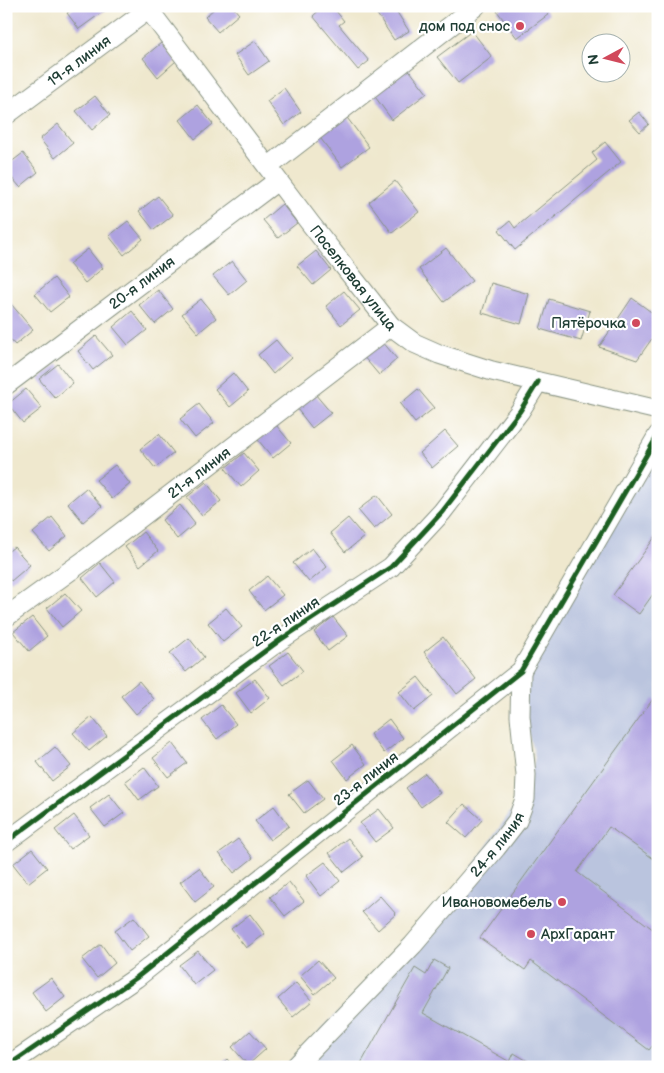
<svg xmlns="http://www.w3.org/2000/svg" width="664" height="1073" font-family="'Balsamiq Sans',sans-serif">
<rect width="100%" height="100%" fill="#fff"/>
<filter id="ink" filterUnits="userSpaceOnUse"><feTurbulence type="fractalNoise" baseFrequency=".02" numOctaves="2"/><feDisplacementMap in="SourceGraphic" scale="10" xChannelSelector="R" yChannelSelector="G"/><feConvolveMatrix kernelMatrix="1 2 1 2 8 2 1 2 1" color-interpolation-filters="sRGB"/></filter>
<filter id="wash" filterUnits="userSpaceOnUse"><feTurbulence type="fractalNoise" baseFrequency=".0096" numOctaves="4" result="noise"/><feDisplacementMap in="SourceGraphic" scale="20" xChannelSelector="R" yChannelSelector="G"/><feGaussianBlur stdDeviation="1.12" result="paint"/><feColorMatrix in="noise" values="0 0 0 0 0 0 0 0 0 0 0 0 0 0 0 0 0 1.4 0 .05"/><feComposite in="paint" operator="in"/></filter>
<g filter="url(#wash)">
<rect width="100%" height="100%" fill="#efe8ce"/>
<path fill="#bac4de" d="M658 421V1067H284L451 898 528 786 535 757 524 712 530 660Z"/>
<g id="blocks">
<g fill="#aea2e0">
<path d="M76 6H111L79 29 67 13Z"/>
<path d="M217 6H232L239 14 218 32 205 17Z"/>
<path d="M324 6H332L344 21 339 25 369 61 358 70 313 16Z"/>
<path d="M389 6H393L409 31 394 40 377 14Z"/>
<path d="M504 6H543L549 14 517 38 497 11Z"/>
<path d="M472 31 492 57 458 83 437 57Z"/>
<path d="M255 41 269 61 249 75 235 55Z"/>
<path d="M161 43 176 61 158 77 143 58Z"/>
<path d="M407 67 427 93 392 120 373 94Z"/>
<path d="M284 88 301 112 284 125 267 101Z"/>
<path d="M95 96 110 115 92 130 76 111Z"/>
<path d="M198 105 213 124 195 139 180 120Z"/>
<path d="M639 112 649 124 640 132 629 120Z"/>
<path d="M345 115 369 147 342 167 318 135Z"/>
<path d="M58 124 73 143 55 158 40 139Z"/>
<path d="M605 142 621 162 515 250 499 230 510 221 515 228 597 160 592 153Z"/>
<path d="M23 153 38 172 20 187 6 171V166Z"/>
<path d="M395 181 419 212 392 233 369 202Z"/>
<path d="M158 196 173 215 154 230 139 211Z"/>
<path d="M282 204 297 223 278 238 263 220Z"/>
<path d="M128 221 143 239 124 255 109 236Z"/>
<path d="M446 248 472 281 444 302 419 269Z"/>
<path d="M88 249 103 268 85 283 69 264Z"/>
<path d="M316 251 331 270 313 285 297 266Z"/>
<path d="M232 261 247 280 229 295 213 276Z"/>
<path d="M54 278 69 297 50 312 35 294Z"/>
<path d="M491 283 529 294 521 324 482 313Z"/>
<path d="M158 290 173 309 155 324 139 305Z"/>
<path d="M344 291 360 310 341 325 326 306Z"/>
<path d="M6 298 33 330 15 345 6 335Z"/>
<path d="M632 298 658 317V330L637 360 599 347Z"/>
<path d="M201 299 216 318 198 333 182 314Z"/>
<path d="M549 299 590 311 581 341 540 329Z"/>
<path d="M132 311 147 330 128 345 113 327Z"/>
<path d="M96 336 112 355 93 370 78 351Z"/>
<path d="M276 340 291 358 273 374 258 355Z"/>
<path d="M382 341 397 359 379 375 363 356Z"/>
<path d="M58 364 73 383 55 398 39 379Z"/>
<path d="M233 373 248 392 230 407 215 389Z"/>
<path d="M26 389 42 408 23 423 8 404Z"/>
<path d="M418 389 434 408 415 423 400 404Z"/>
<path d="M315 394 331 413 312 428 297 409Z"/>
<path d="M199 404 214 423 195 438 180 419Z"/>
<path d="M276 425 291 443 273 458 258 440Z"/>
<path d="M445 431 458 446 432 468 420 453Z"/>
<path d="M159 434 174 453 155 468 140 449Z"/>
<path d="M244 453 259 471 241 487 225 468Z"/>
<path d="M115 465 130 484 112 499 96 480Z"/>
<path d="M206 482 221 501 202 516 187 497Z"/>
<path d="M86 488 102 506 83 522 68 503Z"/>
<path d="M377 495 392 514 374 529 358 510Z"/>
<path d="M180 505 195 524 177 539 162 520Z"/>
<path d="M52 517 67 536 49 551 33 533Z"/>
<path d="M348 518 364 537 345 552 330 533Z"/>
<path d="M143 532 158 551 140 566 125 547Z"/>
<path d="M658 533V587L639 614 613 595Z"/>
<path d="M14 547 30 565 11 581 6 575V553Z"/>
<path d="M312 548 327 567 309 582 293 563Z"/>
<path d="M100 563 115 582 97 597 82 578Z"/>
<path d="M267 576 283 595 264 610 249 591Z"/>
<path d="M65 593 81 611 62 627 47 608Z"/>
<path d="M226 608 242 627 223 642 208 623Z"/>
<path d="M32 617 47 636 29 651 13 632Z"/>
<path d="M333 617 348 636 328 651 314 632Z"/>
<path d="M443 637 476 679 457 694 424 652Z"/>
<path d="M189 638 204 657 186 672 170 653Z"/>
<path d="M288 652 303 671 284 685 269 666Z"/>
<path d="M418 677 433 696 414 711 399 692Z"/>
<path d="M255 679 270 698 251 713 236 693Z"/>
<path d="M139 681 154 699 136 714 121 696Z"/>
<path d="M653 699 658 702V862L609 827 577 872 658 933V1039L649 1050 531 961 525 970 480 938Z"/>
<path d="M221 705 236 724 217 739 202 720Z"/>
<path d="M92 717 107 736 89 751 73 733Z"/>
<path d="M389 719 403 738 384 753 370 734Z"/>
<path d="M172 743 187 763 168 777 153 758Z"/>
<path d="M352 745 366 764 347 779 333 760Z"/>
<path d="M55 747 71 766 52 781 37 762Z"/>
<path d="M144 767 158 786 139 800 125 781Z"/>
<path d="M425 773 440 793 421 807 406 788Z"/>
<path d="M308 780 323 799 304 813 289 794Z"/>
<path d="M109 794 124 813 105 827 90 808Z"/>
<path d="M464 804 482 820 466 838 448 822Z"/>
<path d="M274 806 289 826 270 840 255 821Z"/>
<path d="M379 809 394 828 375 842 360 823Z"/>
<path d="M74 815 89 835 70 849 55 830Z"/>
<path d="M348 838 363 857 344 872 329 853Z"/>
<path d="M238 839 253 858 234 873 219 853Z"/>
<path d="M32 849 47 868 28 883 13 864Z"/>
<path d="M325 862 340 881 321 896 306 876Z"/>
<path d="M199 868 214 887 195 902 180 882Z"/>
<path d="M289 882 304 901 285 916 270 897Z"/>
<path d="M380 896 396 914 378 930 362 912Z"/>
<path d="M250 914 265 934 246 948 231 929Z"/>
<path d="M134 917 149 936 130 951 115 931Z"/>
<path d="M101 944 115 963 97 978 82 959Z"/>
<path d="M198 951 213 970 194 985 179 965Z"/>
<path d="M318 960 334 978 315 994 300 976Z"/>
<path d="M434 960 448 968 423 1013 510 1062 514 1053 538 1067H359L415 968 426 975Z"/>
<path d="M51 978 65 997 46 1012 32 992Z"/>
<path d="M296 983 312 1001 293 1017 278 999Z"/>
<path d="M250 1031 266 1049 248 1065 232 1047Z"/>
<path d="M227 1059 234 1067H218Z"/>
</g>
</g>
</g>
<g filter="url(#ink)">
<use href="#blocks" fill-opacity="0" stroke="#879281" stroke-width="1"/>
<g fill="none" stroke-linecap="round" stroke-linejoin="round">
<defs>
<g id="minor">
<path id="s1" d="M146 6 310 223 391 326 414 343 439 354 492 371 658 410"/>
<path id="s2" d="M6 115 153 6"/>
<path d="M268 167 476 6"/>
<path id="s3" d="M6 385 277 181"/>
<path id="s4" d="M6 617 85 560 391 326"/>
<path d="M6 842 280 640 391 567 442 512 520 411 538 382"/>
<path d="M6 1067 136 978 521 671 658 435"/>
<path id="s5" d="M295 1067 413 945 496 848 517 821 525 799 526 775 520 716 521 671"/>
</g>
</defs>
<use href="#minor" stroke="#879281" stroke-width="21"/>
<use href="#minor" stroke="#fff" stroke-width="19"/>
<defs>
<g id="cycleway">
<path d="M6 842 280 640 391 567 442 512 520 411 538 382"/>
<path d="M6 1067 136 978 521 671 658 435"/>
</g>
</defs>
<use href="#cycleway" stroke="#fff" stroke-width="8"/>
<use href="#cycleway" stroke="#1b5e20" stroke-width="5"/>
</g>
</g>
<g fill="#d1495b" stroke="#fff" stroke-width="2">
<circle cx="520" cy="26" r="5"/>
<circle cx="636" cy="323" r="5"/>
<circle cx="562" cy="902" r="5"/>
<circle cx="531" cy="934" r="5"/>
</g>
<g text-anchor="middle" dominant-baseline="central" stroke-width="4.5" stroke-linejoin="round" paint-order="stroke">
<g font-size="15" fill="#1f3d34" stroke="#fff" text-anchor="end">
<text x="510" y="26">дом под снос</text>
<text x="626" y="323">Пятёрочка</text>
<text x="552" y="902">Ивановомебель</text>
<text x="541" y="934" text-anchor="start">АрхГарант</text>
</g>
<g font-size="15" fill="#1f3d34" stroke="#fff">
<text stroke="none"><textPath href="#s2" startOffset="91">19-я линия</textPath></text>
<text stroke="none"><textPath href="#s1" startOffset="342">Поселковая улица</textPath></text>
<text stroke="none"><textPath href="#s3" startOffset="170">20-я линия</textPath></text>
<text stroke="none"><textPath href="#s4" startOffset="241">21-я линия</textPath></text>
<text transform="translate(286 622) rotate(-34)">22-я линия</text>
<text transform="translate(366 779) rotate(-38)">23-я линия</text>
<text stroke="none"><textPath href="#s5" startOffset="301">24-я линия</textPath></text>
</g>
</g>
<rect width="664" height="1073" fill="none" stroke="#fff" stroke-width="25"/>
<g transform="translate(606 58) rotate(263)"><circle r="24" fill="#ffffff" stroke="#a5b1ae"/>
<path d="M0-4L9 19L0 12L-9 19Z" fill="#d1495b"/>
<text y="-8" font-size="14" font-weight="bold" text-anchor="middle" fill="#1f3d34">N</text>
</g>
</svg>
